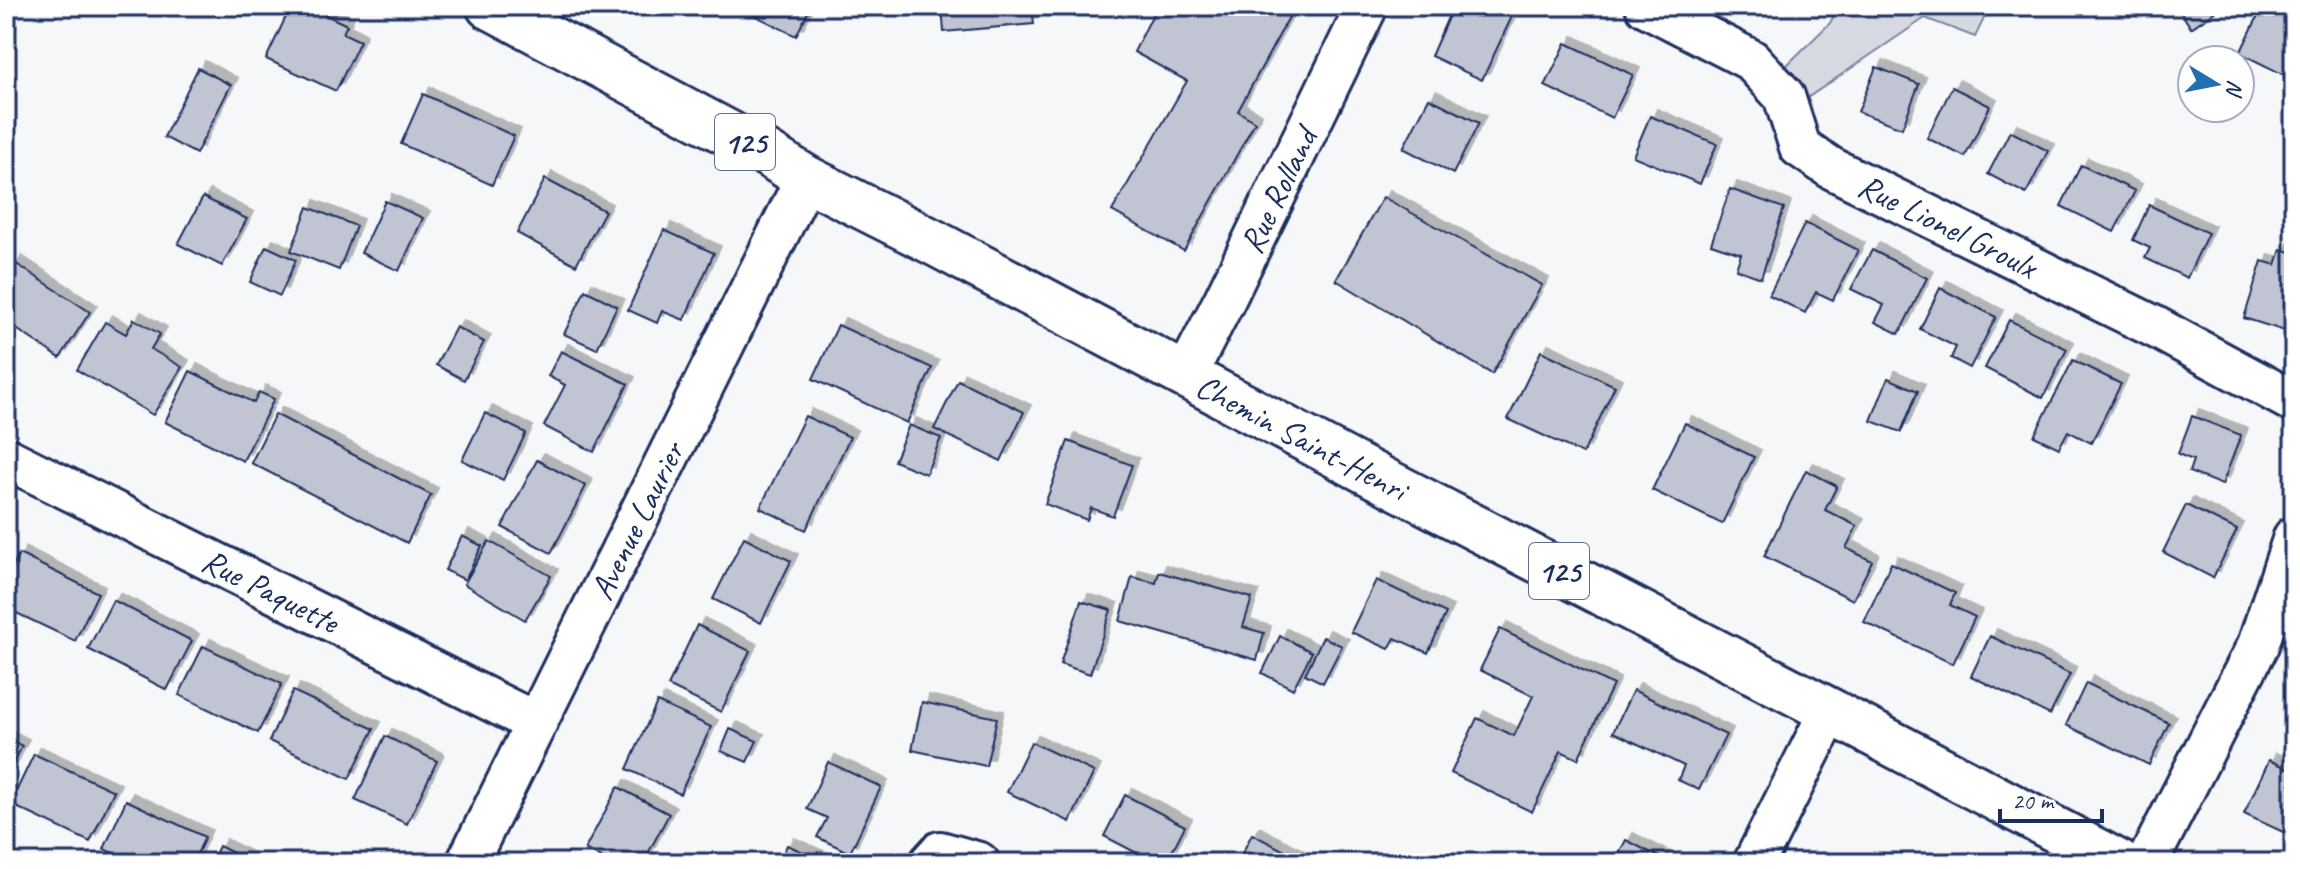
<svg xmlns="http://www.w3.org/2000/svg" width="2300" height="869" font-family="Caveat,sans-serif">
<defs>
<filter id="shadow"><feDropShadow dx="7" dy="-7" stdDeviation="0" flood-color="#0004"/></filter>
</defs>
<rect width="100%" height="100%" fill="#f6f7f9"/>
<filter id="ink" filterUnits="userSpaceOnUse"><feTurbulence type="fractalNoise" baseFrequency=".0125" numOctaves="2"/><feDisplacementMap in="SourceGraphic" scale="16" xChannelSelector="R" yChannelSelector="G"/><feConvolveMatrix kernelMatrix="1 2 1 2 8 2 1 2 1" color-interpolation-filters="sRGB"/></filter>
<g filter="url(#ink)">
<path fill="#d6d9e2" stroke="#7884a0" stroke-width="2" d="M1839 6H1990L1975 37 1925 18 1807 98 1786 66 1830 23Z"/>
<g fill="#c0c4d3" stroke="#1b2f5e" stroke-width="2" filter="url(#shadow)">
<path d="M291 6H307L347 25 343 33 360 41 336 91 266 59Z"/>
<path d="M736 6H811L796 36Z"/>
<path d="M942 6H1032L1034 24 944 32Z"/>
<path d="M1157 6H1295L1238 111 1255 122 1184 251 1112 211 1187 81 1134 52Z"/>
<path d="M1453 6H1517L1482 80 1431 56Z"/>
<path d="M2177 6H2223L2191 28Z"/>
<path d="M2263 6H2294V80L2240 53Z"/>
<path d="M1566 43 1633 75 1612 118 1545 86Z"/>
<path d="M1876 67 1919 84 1902 128 1858 112Z"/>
<path d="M198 68 231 85 196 154 164 137Z"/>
<path d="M1952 87 1990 106 1965 157 1927 138Z"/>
<path d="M423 94 514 136 492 185 401 144Z"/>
<path d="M1429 98 1479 123 1453 174 1403 148Z"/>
<path d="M1650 116 1717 144 1700 184 1633 156Z"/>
<path d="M2010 131 2048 151 2026 194 1988 174Z"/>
<path d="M2081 165 2135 191 2114 232 2061 206Z"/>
<path d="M545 179 605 211 576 265 517 233Z"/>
<path d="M1730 189 1784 208 1761 278 1736 269 1741 254 1711 244Z"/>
<path d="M203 197 247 219 222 266 178 244Z"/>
<path d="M1383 197 1542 285 1492 374 1336 280Z"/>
<path d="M385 201 423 218 399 271 361 253Z"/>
<path d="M2149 205 2208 233 2187 278 2145 258 2150 248 2133 240Z"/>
<path d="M308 207 356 226 339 270 291 251Z"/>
<path d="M1805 223 1858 250 1833 300 1816 292 1805 313 1769 295Z"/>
<path d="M664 230 714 253 684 320 662 311 657 323 628 310Z"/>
<path d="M266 246 296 260 280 296 250 282Z"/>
<path d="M2281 249 2294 253V334L2244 318 2262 261 2276 265Z"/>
<path d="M1872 250 1927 278 1899 334 1875 322 1884 305 1851 289Z"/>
<path d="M15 263 90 312 60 358 6 322V278Z"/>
<path d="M1940 288 1996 317 1970 368 1951 358 1956 347 1920 329Z"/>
<path d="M585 290 617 306 597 349 564 334Z"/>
<path d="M134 319 160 334 151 349 182 367 153 415 77 370 105 322 126 334Z"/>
<path d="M2009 320 2067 349 2043 398 1985 368Z"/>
<path d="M838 325 932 368 907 423 813 379Z"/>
<path d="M456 327 484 342 464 380 436 365Z"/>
<path d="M561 351 628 384 594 452 544 426 565 385 548 376Z"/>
<path d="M1541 351 1615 386 1583 454 1508 419Z"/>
<path d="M2073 360 2121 384 2091 443 2068 431 2059 448 2034 436Z"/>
<path d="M190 371 254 403 259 392 274 399 243 461 165 422Z"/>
<path d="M1888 378 1918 391 1901 432 1871 421Z"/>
<path d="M958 380 1024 412 1001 461 934 429Z"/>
<path d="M485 413 526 433 503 480 462 460Z"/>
<path d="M275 414 431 495 407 543 251 463Z"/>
<path d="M805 416 850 437 806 530 760 508Z"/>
<path d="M2192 416 2241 435 2222 485 2189 472 2193 460 2178 454Z"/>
<path d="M1685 423 1754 457 1722 524 1652 490Z"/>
<path d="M909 425 941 438 926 474 894 461Z"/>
<path d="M1068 441 1132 465 1113 516 1091 508 1087 520 1045 504Z"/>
<path d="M537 460 586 486 551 553 502 527Z"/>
<path d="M1806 470 1837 486 1825 510 1857 526 1846 548 1872 561 1853 600 1764 556Z"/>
<path d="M2186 505 2237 530 2213 578 2163 552Z"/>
<path d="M462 536 482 546 465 580 445 570Z"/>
<path d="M744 537 791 561 761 623 713 599Z"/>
<path d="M489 541 551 576 525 620 464 584Z"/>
<path d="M19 554 98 593 75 641 6 608V580Z"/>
<path d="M1891 563 1955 593 1950 605 1975 617 1953 664 1864 622Z"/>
<path d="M1159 572 1252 598 1243 627 1264 633 1257 660 1120 621 1132 577 1156 583Z"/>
<path d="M1376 580 1446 613 1428 653 1395 638 1389 649 1351 632Z"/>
<path d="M113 600 192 641 167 690 88 649Z"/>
<path d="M1081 601 1111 610 1090 674 1060 664Z"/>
<path d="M697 625 750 651 721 712 668 686Z"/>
<path d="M1500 629 1613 685 1578 759 1561 751 1532 812 1451 773 1477 718 1514 736 1533 696 1480 670Z"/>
<path d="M1280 636 1312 652 1293 689 1262 673Z"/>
<path d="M1990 636 2070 674 2050 715 1971 676Z"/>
<path d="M1323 637 1342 646 1323 683 1305 674Z"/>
<path d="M203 646 282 684 258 733 179 695Z"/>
<path d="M2086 683 2169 723 2149 765 2066 725Z"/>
<path d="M1633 690 1726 735 1699 790 1678 780 1684 766 1613 732Z"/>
<path d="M293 691 374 729 349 779 269 741Z"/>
<path d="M657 702 711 727 680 794 627 769Z"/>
<path d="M922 702 997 718 986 766 912 750Z"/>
<path d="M730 729 757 741 747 762 721 751Z"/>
<path d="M385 736 437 761 407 824 355 800Z"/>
<path d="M6 738 22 746 6 779Z"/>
<path d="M1031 742 1094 772 1070 822 1007 792Z"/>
<path d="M34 754 114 791 90 842 10 804Z"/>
<path d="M2269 760 2294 771 2290 784 2294 786V837L2244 814Z"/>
<path d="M828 762 881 787 850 853 817 837 827 818 807 809Z"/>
<path d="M618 787 669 814 643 863H611L585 849Z"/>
<path d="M1125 795 1185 826 1166 863H1156L1104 836Z"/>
<path d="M126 800 205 837 193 863H134L104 849Z"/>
<path d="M1252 834 1300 859 1298 863H1237Z"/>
<path d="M1626 840 1663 859 1661 863H1614Z"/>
<path d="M787 845 828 863H779Z"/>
<path d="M219 846 253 863H211Z"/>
</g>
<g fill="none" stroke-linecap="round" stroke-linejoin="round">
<defs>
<g id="minor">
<path id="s1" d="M1646 6 1751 60 1784 96 1800 147 1831 168 2157 328 2294 402"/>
<path id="s2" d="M1186 375 1224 301 1367 6"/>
<path id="s3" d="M6 458 536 723"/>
<path id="s4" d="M467 863 806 178"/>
<path d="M930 863 940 852 979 863"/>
<path d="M1754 863 1830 711"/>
<path d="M2147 863 2258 645 2294 537"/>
</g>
<g id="major">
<path id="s5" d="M489 6 764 152 806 178 933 242 1385 481 1830 711 2119 863"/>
</g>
</defs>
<use href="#minor" stroke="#1b2f5e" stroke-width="46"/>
<use href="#major" stroke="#1b2f5e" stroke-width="50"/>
<use href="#minor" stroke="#fff" stroke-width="40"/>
<use href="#major" stroke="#fff" stroke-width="44"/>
</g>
</g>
<g text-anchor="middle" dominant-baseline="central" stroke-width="6" stroke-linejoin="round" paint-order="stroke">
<g fill="#fff" stroke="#5f6d8e" stroke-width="2">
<rect x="715" y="114" width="60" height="56" rx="6"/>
<rect x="1529" y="543" width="60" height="56" rx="6"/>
</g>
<g font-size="32" font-weight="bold" fill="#1b2f5e">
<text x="745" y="142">125</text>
<text x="1559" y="571">125</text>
</g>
<g font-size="34" fill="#1b2f5e" stroke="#fff">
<text stroke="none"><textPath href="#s2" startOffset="206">Rue Rolland</textPath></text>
<text stroke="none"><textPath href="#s1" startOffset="388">Rue Lionel Groulx</textPath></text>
<text stroke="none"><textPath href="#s5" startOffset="920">Chemin Saint-Henri</textPath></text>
<text stroke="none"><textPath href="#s4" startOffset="382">Avenue Laurier</textPath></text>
<text stroke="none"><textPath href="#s3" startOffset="296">Rue Paquette</textPath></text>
</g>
</g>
<rect width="2300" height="869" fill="none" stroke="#fff" stroke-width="32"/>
<rect x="16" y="16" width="2268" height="837" fill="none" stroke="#1b2f5e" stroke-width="3" filter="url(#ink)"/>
<g transform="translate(2216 84) rotate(100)"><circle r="38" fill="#ffffff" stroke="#a4acbf" stroke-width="2"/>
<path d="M0-6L14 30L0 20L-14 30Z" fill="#1f6fb2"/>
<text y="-12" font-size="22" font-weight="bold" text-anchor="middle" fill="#1b2f5e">N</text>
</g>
<path d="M2000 809v12h102v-12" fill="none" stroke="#1b2f5e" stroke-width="4"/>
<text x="2012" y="809" font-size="24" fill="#1b2f5e" stroke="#ffffff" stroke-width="6" paint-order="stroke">20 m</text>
</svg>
